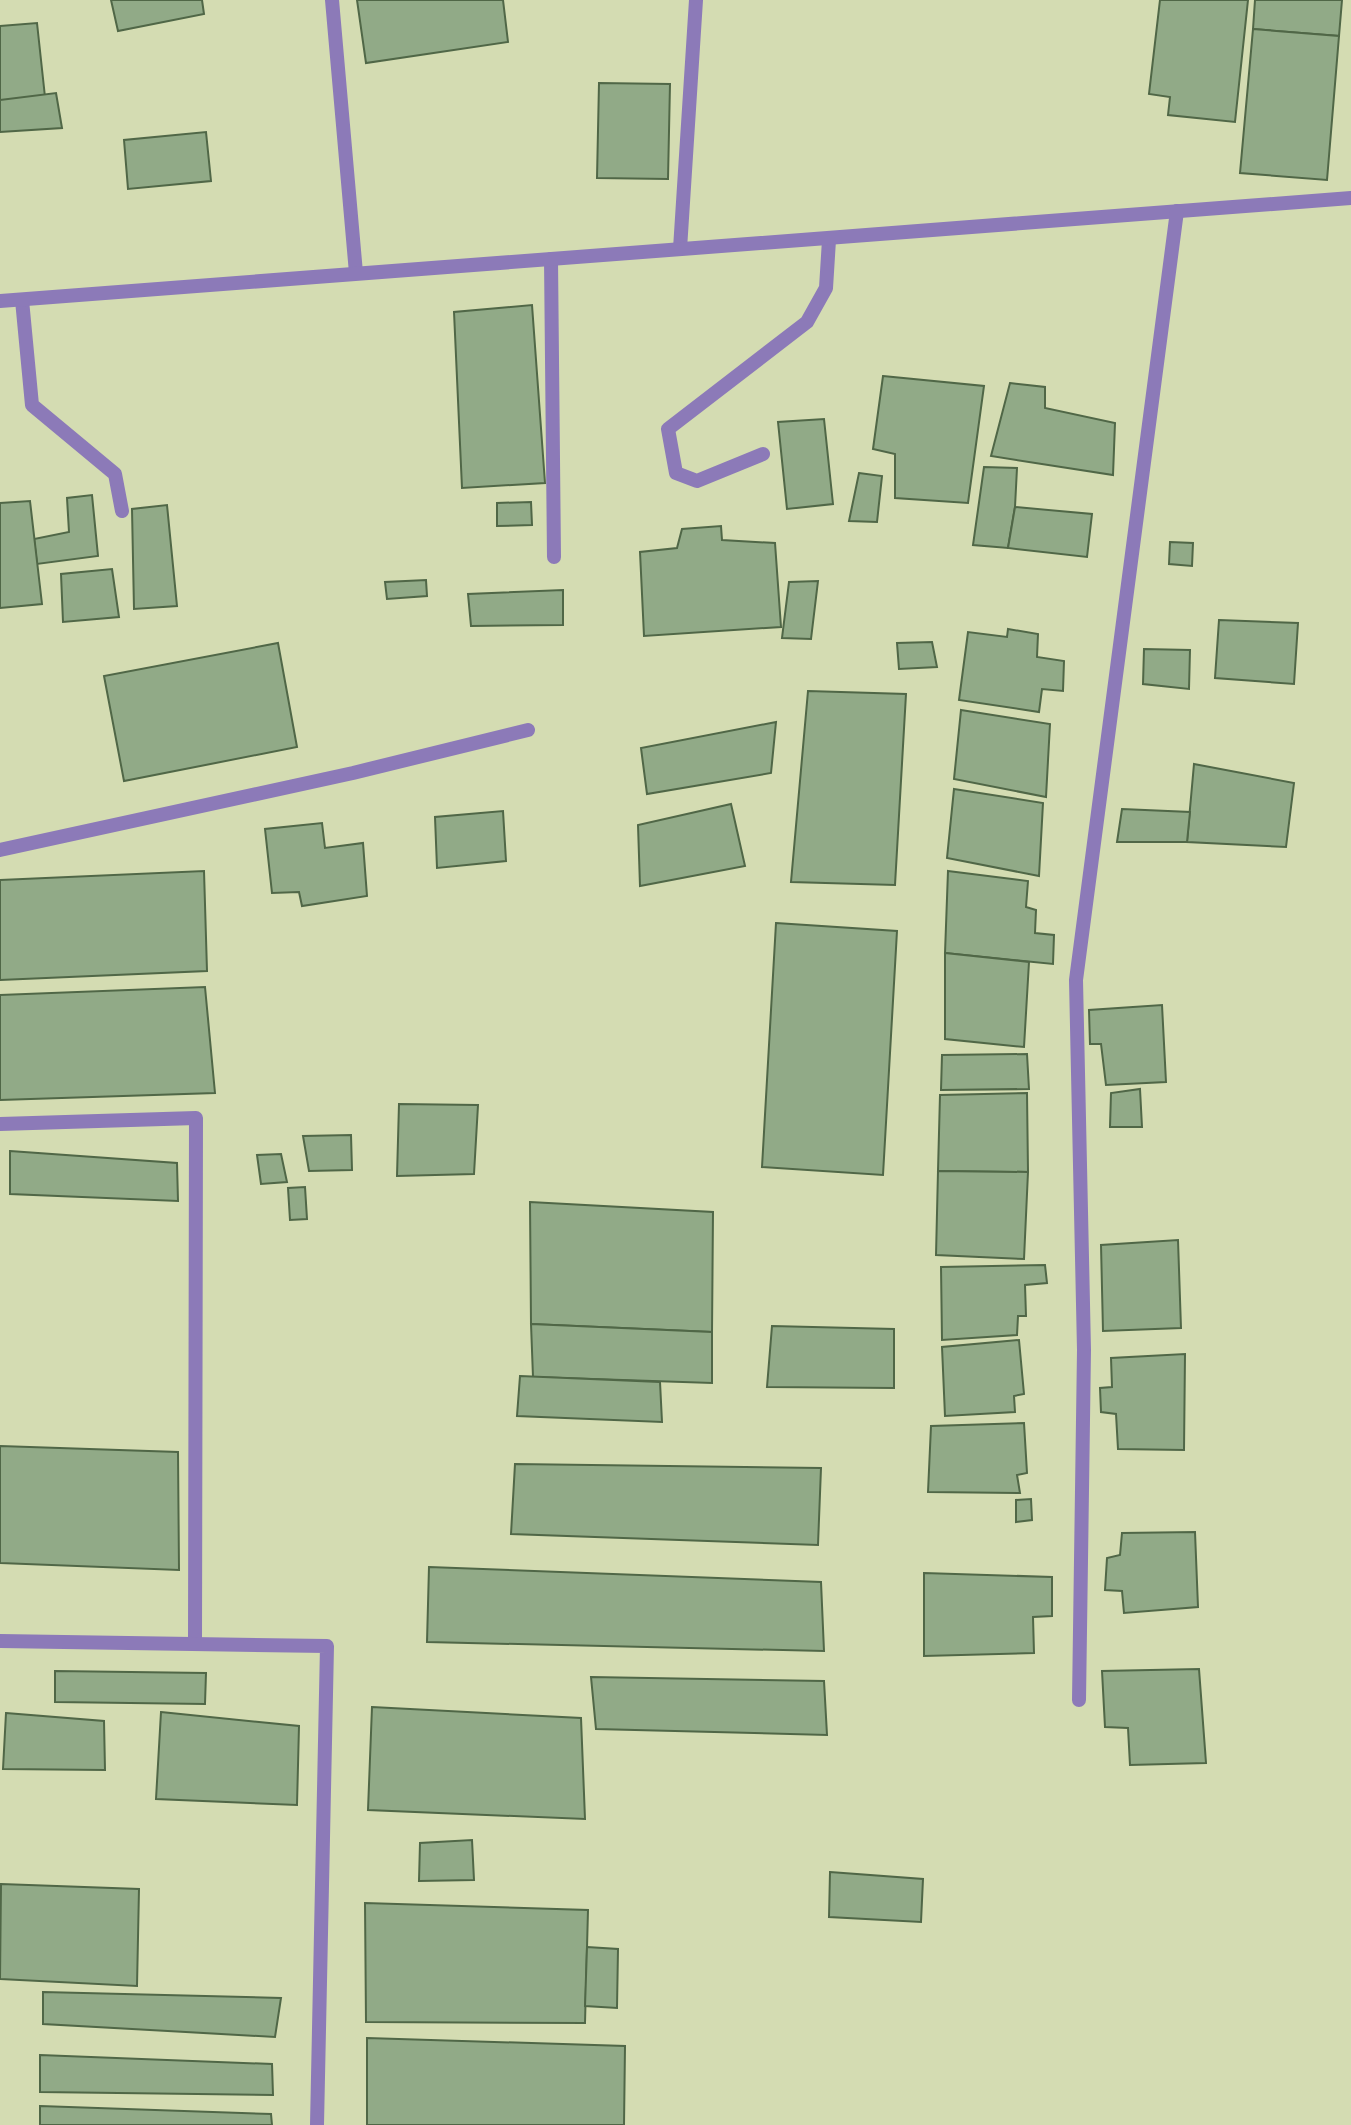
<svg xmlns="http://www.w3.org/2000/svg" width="1351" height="2125" font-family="Arial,sans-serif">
<rect width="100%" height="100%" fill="#d4dcb2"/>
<g fill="#91aa87" stroke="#506747" stroke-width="2">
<path d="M111 0H202L204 14 118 31Z"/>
<path d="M357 0H503L508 42 366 63Z"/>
<path d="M1160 0H1248L1235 122 1168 115 1170 97 1149 94Z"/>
<path d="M1255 0H1342L1339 36 1253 29Z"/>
<path d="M37 23 45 97 0 101V26Z"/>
<path d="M1253 29 1339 36 1327 180 1240 173Z"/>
<path d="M599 83 670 84 668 179 597 178Z"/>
<path d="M56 93 62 128 0 132V100Z"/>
<path d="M206 132 211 181 128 189 124 140Z"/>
<path d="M532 305 545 483 462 488 454 312Z"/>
<path d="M883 376 984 386 968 503 895 498V454L873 449Z"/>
<path d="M1010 383 1045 387V408L1115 423 1113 475 991 456Z"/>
<path d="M824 419 833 504 787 509 778 422Z"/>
<path d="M984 467 1017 468 1015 507 1008 548 973 545Z"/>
<path d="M859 473 882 476 877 522 849 521Z"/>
<path d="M92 495 98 556 37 564 34 539 69 532 67 498Z"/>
<path d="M30 501 42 604 0 608V503Z"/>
<path d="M531 502 532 525 497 526V503Z"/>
<path d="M167 505 177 606 134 609 132 509Z"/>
<path d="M1015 507 1092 514 1087 557 1008 548Z"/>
<path d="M721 526 722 540 775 543 781 627 644 636 640 552 677 548 682 529Z"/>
<path d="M1170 542 1193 543 1192 566 1169 564Z"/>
<path d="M112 569 119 617 63 622 61 574Z"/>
<path d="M426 580 427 596 387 599 385 582Z"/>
<path d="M818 581 811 639 782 638 789 582Z"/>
<path d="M563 590V625L471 626 468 594Z"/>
<path d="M1219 620 1298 623 1294 684 1215 678Z"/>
<path d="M1008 629 1038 634 1037 657 1064 661 1063 691 1042 689 1039 712 959 700 968 632 1007 637Z"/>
<path d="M932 642 937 667 899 669 897 643Z"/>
<path d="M278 643 297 747 124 781 104 676Z"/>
<path d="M1144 649 1190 650 1189 689 1143 684Z"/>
<path d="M808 691 906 694 895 885 791 882Z"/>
<path d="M961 710 1050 724 1046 797 954 779Z"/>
<path d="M776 722 771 773 647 794 641 748Z"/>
<path d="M1194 764 1294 783 1286 847 1187 842Z"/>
<path d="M954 789 1043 803 1039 876 947 858Z"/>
<path d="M731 804 745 866 640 886 638 825Z"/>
<path d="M1122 809 1190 812 1187 842H1117Z"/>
<path d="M503 811 506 861 437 868 435 817Z"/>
<path d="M322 823 325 848 363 843 367 896 302 906 299 892 272 893 265 829Z"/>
<path d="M204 871 207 971 0 980V880Z"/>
<path d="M948 871 1028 881 1026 907 1036 910 1035 933 1054 935 1053 964 945 953Z"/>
<path d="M776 923 897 931 883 1175 762 1167Z"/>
<path d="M945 953 1029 962 1024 1047 945 1039Z"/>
<path d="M205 987 215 1093 0 1100V995Z"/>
<path d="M1162 1005 1166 1082 1106 1085 1101 1044H1090L1089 1010Z"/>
<path d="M1027 1054 1029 1089 941 1090 942 1055Z"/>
<path d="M1140 1089 1142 1127H1110L1111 1093Z"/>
<path d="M1027 1093 1028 1172 938 1171 940 1095Z"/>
<path d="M399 1104 478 1105 474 1174 397 1176Z"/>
<path d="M351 1135 352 1170 309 1171 303 1136Z"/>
<path d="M10 1151 177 1163 178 1201 10 1194Z"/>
<path d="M281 1154 287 1182 261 1184 257 1155Z"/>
<path d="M938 1171 1028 1172 1024 1259 936 1255Z"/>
<path d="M305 1187 307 1219 290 1220 288 1188Z"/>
<path d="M530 1202 713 1212 712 1332 531 1324Z"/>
<path d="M1178 1240 1181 1328 1103 1331 1101 1245Z"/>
<path d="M1045 1265 1047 1283 1025 1285 1026 1316H1018L1017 1335 942 1340 941 1267Z"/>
<path d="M531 1324 712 1332V1383L533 1377Z"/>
<path d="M772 1326 894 1329V1388L767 1387Z"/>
<path d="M1019 1340 1024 1394 1014 1396 1015 1412 945 1416 942 1347Z"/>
<path d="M1185 1354 1184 1450 1118 1449 1116 1414 1101 1412 1100 1388 1112 1387 1111 1358Z"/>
<path d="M520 1376 660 1382 662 1422 517 1416Z"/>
<path d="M1024 1423 1027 1473 1017 1475 1020 1493 928 1492 931 1426Z"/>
<path d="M0 1446 178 1452 179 1570 0 1563Z"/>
<path d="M515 1464 821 1468 818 1545 511 1534Z"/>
<path d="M1031 1499 1032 1520 1016 1522V1500Z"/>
<path d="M1195 1532 1198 1607 1124 1613 1122 1591 1105 1590 1107 1558 1120 1555 1122 1533Z"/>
<path d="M429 1567 821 1582 824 1651 427 1642Z"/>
<path d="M924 1573 1052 1577V1616L1033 1617 1034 1653 924 1656Z"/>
<path d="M1199 1669 1206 1763 1130 1765 1128 1728 1105 1727 1102 1671Z"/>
<path d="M55 1671 206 1673 205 1704 55 1702Z"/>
<path d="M591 1677 824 1681 827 1735 596 1729Z"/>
<path d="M372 1707 581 1718 585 1819 368 1810Z"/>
<path d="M161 1712 299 1726 297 1805 156 1799Z"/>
<path d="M6 1713 104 1721 105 1770 3 1769Z"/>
<path d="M472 1840 474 1880 419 1881 420 1843Z"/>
<path d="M830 1872 923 1879 921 1922 829 1917Z"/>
<path d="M1 1884 139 1889 137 1986 0 1979Z"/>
<path d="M365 1903 588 1910 585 2023 366 2022Z"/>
<path d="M587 1947 618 1949 617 2008 585 2006Z"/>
<path d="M43 1992 281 1998 275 2037 43 2024Z"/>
<path d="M367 2038 625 2046 624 2125H367Z"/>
<path d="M40 2055 272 2064 273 2095 40 2092Z"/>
<path d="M40 2106 271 2114 272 2125H40Z"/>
</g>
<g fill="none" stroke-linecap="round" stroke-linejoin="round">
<g stroke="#8c7ab8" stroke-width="14">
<path d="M551 259 554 557"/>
<path d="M22 300 32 405 115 474 122 511"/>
<path d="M763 454 697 481 676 473 668 429 807 322 826 288 829 240"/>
</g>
<g stroke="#8c7ab8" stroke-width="14">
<path d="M332 0 356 273"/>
<path d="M680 249 696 0"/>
<path d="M0 301 1351 198"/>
<path d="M0 850 353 773 528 730"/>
<path d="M0 1124 196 1118 195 1644"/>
<path d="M0 1641 327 1646 317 2125"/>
<path d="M1079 1700 1084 1350 1076 980 1177 211"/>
</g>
</g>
</svg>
